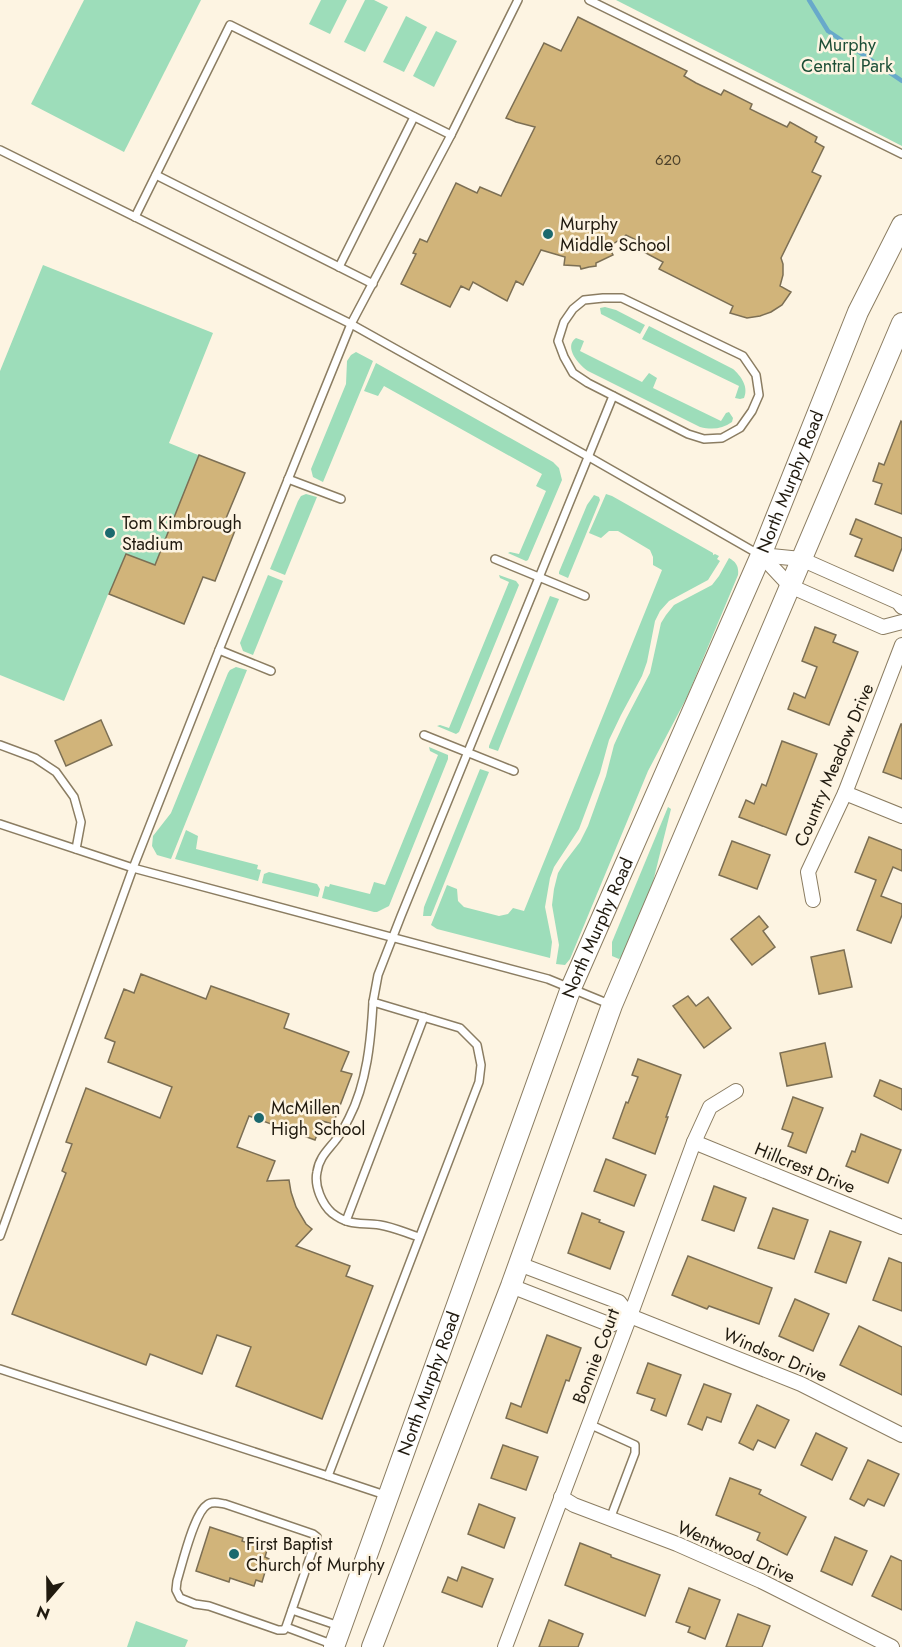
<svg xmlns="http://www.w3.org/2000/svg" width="902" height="1647" font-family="Jost,sans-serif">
<rect width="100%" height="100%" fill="#fdf4e2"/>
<g fill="#9dddba">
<path d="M84 0H201L124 152 31 104Z"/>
<path d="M321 0H347L330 34 309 24Z"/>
<path d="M365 0H374L388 7 365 52 344 42Z"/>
<path d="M616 0H902V146Z"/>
<path d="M406 16 427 27 404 72 383 62Z"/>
<path d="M436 31 457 41 434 87 413 76Z"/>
<path d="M43 265 213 333 169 443 244 474 183 624 109 592 64 701 0 675V371Z"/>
<path d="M605 307 616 310 645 325 640 334 601 314 600 308Z"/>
<path d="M649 326 733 369C741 376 749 387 744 398L740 399 735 398 739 386 642 339Z"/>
<path d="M576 338 584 341 580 351 642 382 649 373 657 378 653 388 721 421 726 413 729 412 733 418 732 422C722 429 712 430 700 427L588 371C579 365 563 347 576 338Z"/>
<path d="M356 352 373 361 323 482 313 477 311 469 346 384 347 361 351 355Z"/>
<path d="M376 363 553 462 559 468 562 480 528 560 526 561 508 553 510 552 519 554 546 491 536 486 542 474 384 386 378 396 364 391Z"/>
<path d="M306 494 317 497 285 575 270 569 298 501 301 496Z"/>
<path d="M606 494 612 496 713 553V555L715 554 719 556 717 559 720 561 708 580 669 601 660 611 655 621 647 662 642 676 621 715 609 740 600 773 579 829 554 867 550 878 545 907 552 942 550 958 437 929 431 925 447 885 457 889 458 901 464 907 499 916 508 914 513 908 524 911 662 570 653 565V557L650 550 618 531H609L601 538 589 533Z"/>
<path d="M594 495 599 497 600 500 568 578 559 574V572L587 505Z"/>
<path d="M729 558C736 562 739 566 738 575L687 697 648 771 570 959 565 965 556 964 559 945 552 905 554 889 558 873 564 863 580 842 588 826 606 776 614 745 626 719 650 673 661 623 666 615 674 605 712 585 719 576Z"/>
<path d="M268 575 283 581 253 655 243 651 240 643Z"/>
<path d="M499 575 516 581 519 585 459 732 456 734 437 726 440 725 449 728 509 582 500 578Z"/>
<path d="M550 596 559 599 498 751 489 748V746Z"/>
<path d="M236 667 247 670 171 859 157 855 152 846 153 836 171 813 228 673 230 670Z"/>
<path d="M429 747 448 755V759L389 906 377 912H374L322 898 325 886 329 887 330 884 370 894 374 882 385 885 438 755 430 751Z"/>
<path d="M480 769 489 772 431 916H423L424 907Z"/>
<path d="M668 807 671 809 650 894 623 956 619 959 612 956V942Z"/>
<path d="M186 830 198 836 196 849 258 865 257 869 261 870 258 881 175 859Z"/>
<path d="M269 872 317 884 320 889 318 897 262 883 264 874Z"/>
<path d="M136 1621 188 1640 185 1647H127Z"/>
</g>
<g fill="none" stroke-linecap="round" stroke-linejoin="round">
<path stroke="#68a9ca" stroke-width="4.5" d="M809 0 828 31 902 81"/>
</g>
<g fill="#d1b47a" stroke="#7c6f54" stroke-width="1.5">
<path d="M578 17 687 71 684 76 696 83 721 95 724 90 752 104 750 109 787 127 790 122 817 137 815 142 824 147 812 172 821 176 781 258 783 264V275L780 286 791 292 782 305 771 312 760 316 747 318 730 313 733 306 659 269 663 262 640 250 643 243 626 235 609 247 613 255 596 263V266L589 267 581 269 580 266 564 265 565 257 541 250 523 285 516 281 507 301 473 282 469 290 461 286 450 307 401 284 416 254 413 253 420 239 427 242 456 183 477 193 480 187 501 196 535 127 516 122 506 118 544 43 561 51Z"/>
<path d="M901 421 902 422V514L875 504 882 484 873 481 879 463 884 465Z"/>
<path d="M199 455 245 473 224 523 236 528 215 581 203 577 184 624 109 594 126 554 155 565Z"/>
<path d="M856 519 902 538V548L893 571 855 556 862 539 850 534Z"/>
<path d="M815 627 836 635 833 642 858 652 829 725 788 709 794 693 805 698 817 667 802 661Z"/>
<path d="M101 720 112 745 66 766 55 741Z"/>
<path d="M901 724H902V779L883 772Z"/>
<path d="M782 741 817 754 786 835 739 817 746 800 754 804 762 784 766 786Z"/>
<path d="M869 837 902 850V871L893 867 881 896 902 904V915L891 943 857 930 876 880 855 872Z"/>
<path d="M732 841 770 855 757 889 719 875Z"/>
<path d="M759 916 768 927 763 931 775 947 752 965 731 939Z"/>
<path d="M844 950 852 987 819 994 811 957Z"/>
<path d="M141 974 206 999 211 986 289 1014 284 1028 349 1052 341 1071 352 1074 333 1124 322 1121 315 1140 249 1116 237 1147 275 1161 267 1181 289 1180 291 1192 296 1207 306 1224 312 1229 296 1246 350 1266 346 1276 373 1286 322 1419 236 1386 251 1347 217 1335 202 1374 150 1354 146 1365 12 1314 66 1173 62 1171 72 1144 66 1142 86 1088 160 1118 172 1087 108 1062 115 1042 105 1038 124 989 134 993Z"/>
<path d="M688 996 696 1006 708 997 731 1028 704 1048 673 1006Z"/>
<path d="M825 1043 832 1077 787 1086 780 1053Z"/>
<path d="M638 1059 681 1075 666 1117H668L655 1154 613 1138 626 1102 628 1103 638 1077 632 1075Z"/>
<path d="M880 1080 902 1089V1110L874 1096Z"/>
<path d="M793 1097 823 1108 806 1153 788 1146 793 1133 782 1129Z"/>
<path d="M861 1134 901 1150 888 1183 846 1166 852 1151 855 1152Z"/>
<path d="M606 1159 646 1175 634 1206 594 1191Z"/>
<path d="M714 1186 746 1198 734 1231 702 1220Z"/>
<path d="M773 1208 808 1220 794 1259 758 1248Z"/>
<path d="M582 1213 600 1220 599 1222 624 1232 610 1269 568 1253Z"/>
<path d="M830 1231 861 1242 846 1283 815 1272Z"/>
<path d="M688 1256 772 1288 759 1324 709 1306 707 1309 672 1295Z"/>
<path d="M889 1258 902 1263V1311L873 1300Z"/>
<path d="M795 1299 829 1314 813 1351 779 1336Z"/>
<path d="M859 1326 902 1347V1395L840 1365Z"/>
<path d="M547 1335 581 1348 569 1381 566 1380 547 1433 506 1418 511 1403 521 1407Z"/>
<path d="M648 1363 681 1375 666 1416 651 1410 655 1399 637 1393Z"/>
<path d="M704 1384 731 1394 721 1422 707 1417 702 1430 688 1424Z"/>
<path d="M757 1405 789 1420 775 1448 758 1440 753 1450 739 1443Z"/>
<path d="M816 1433 847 1448 832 1480 801 1465Z"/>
<path d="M503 1445 538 1457 526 1490 491 1478Z"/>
<path d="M868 1460 899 1474 884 1506 868 1499 864 1506 850 1499Z"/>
<path d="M730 1478 761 1490 759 1494 806 1517 787 1555 757 1540 760 1533 716 1515Z"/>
<path d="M479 1504 515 1518 504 1548 468 1534Z"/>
<path d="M210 1527 243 1538 242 1541 267 1550 265 1557 269 1559 262 1582 256 1580 254 1586 230 1578 229 1582 196 1571Z"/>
<path d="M835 1537 867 1551 852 1585 821 1571Z"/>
<path d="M580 1543 611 1555V1557L660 1575 645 1616 565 1585Z"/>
<path d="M891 1556 902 1561V1610L872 1596Z"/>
<path d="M462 1567 493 1579 482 1607 442 1592 448 1577 457 1581Z"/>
<path d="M689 1588 720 1600 705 1639 688 1632 690 1627 676 1622Z"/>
<path d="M738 1614 770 1626 762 1647H726Z"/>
<path d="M549 1620 583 1634 578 1647H539Z"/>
</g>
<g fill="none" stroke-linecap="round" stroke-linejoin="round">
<defs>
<g id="service">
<path d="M589 0 902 154"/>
<path d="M0 150 351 324 589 457 760 555"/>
<path d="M156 175 373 284"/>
<path d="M135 217 230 25 451 135"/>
<path d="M339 267 414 117"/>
<path d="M603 298H622L743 356 756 375 759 395 752 411 740 428 722 438 704 439 688 434 588 383 573 373 564 357 558 341 564 322 573 309 584 300Z"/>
<path d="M288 479 341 499"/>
<path d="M495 559 585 596"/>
<path d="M219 650 271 671"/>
<path d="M424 735 514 771"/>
<path d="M0 745 35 758 56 772 74 797 81 822 76 849"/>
<path d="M0 824 133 868 548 979 609 1004"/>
<path d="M373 1002C371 1040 367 1083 349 1118 345 1126 341 1134 335 1141 327 1151 319 1158 317 1172 314 1186 322 1204 332 1213 350 1227 361 1222 380 1225 393 1227 406 1233 419 1237"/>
<path d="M346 1221 424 1017"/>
<path d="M0 1236 133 868 219 650 351 324 451 135 518 0"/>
<path d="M0 1369 328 1476 479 1082 481 1065 477 1045 460 1028 373 1002 378 975 401 916 613 396"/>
<path d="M589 1424 635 1445V1453L610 1519"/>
<path d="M328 1476 385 1495"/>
<path d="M292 1610 339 1626"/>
<path d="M286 1627 317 1537 313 1534 225 1504C219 1503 212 1501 207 1505 194 1513 182 1565 177 1581L176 1590 180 1598 195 1604 209 1606 278 1630H284L286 1627 334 1645"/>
</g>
<g id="minor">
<path d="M761 555 790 586 883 627 902 622"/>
<path d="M761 555 801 559 898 602 902 607"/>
<path d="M845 793 902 816"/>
<path d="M813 900 808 872 845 793 902 645"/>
<path d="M694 1142 902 1227"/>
<path d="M519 1264 619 1302 630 1316 801 1384 902 1435"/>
<path d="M511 1286 611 1325 630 1316"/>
<path d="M561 1497 574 1505 677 1544 761 1581 892 1647"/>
<path d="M505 1647 630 1316 694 1142 710 1107 736 1091"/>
</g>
<g id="secondary">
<path id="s1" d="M334 1647 571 988 761 555 858 312 902 225"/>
<path d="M372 1647 511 1286 612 1005 902 323"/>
</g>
</defs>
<use href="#service" stroke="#8b7d62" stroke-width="10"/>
<use href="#minor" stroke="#8b7d62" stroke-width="16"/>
<use href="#secondary" stroke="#8b7d62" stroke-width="22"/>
<use href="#service" stroke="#fff" stroke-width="7"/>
<use href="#minor" stroke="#fff" stroke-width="14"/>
<use href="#secondary" stroke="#fff" stroke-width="20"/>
</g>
<g fill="#1c696e" stroke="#fdf4e2" stroke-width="2">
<circle cx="548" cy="234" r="6"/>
<circle cx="110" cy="533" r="6"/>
<circle cx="259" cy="1118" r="6"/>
<circle cx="234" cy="1554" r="6"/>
</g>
<g text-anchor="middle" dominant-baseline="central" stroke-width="5" stroke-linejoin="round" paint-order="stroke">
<g font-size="15" fill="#4c402a">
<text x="668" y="160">620</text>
</g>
<g font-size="18" fill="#1c4e36" stroke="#fdf4e2">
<text x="847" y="45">Murphy<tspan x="847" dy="21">Central Park</tspan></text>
</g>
<g font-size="18" fill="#201a0f" stroke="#fdf4e2" text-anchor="start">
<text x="560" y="224">Murphy<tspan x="560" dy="21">Middle School</tspan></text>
<text x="122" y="523">Tom Kimbrough<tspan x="122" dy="21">Stadium</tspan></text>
<text x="271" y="1108">McMillen<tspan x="271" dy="21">High School</tspan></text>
<text x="246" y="1544">First Baptist<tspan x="246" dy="21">Church of Murphy</tspan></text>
</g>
<g font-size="18" fill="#201a0f" stroke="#fdf4e2">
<text stroke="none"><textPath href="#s1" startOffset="1252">North Murphy Road</textPath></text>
<text transform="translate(834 765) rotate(-67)">Country Meadow Drive</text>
<text stroke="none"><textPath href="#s1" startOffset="766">North Murphy Road</textPath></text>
<text transform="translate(805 1168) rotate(22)">Hillcrest Drive</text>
<text transform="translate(775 1355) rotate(23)">Windsor Drive</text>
<text transform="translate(596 1356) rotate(-69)">Bonnie Court</text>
<text stroke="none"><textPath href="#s1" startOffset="280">North Murphy Road</textPath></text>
<text transform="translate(736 1552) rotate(24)">Wentwood Drive</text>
</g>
</g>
<g transform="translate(48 1599) rotate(200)" stroke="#fdf4e2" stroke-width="4.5" paint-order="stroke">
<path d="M0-4.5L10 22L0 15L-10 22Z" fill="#201a0f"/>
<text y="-9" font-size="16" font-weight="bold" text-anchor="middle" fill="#201a0f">N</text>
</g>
</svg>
